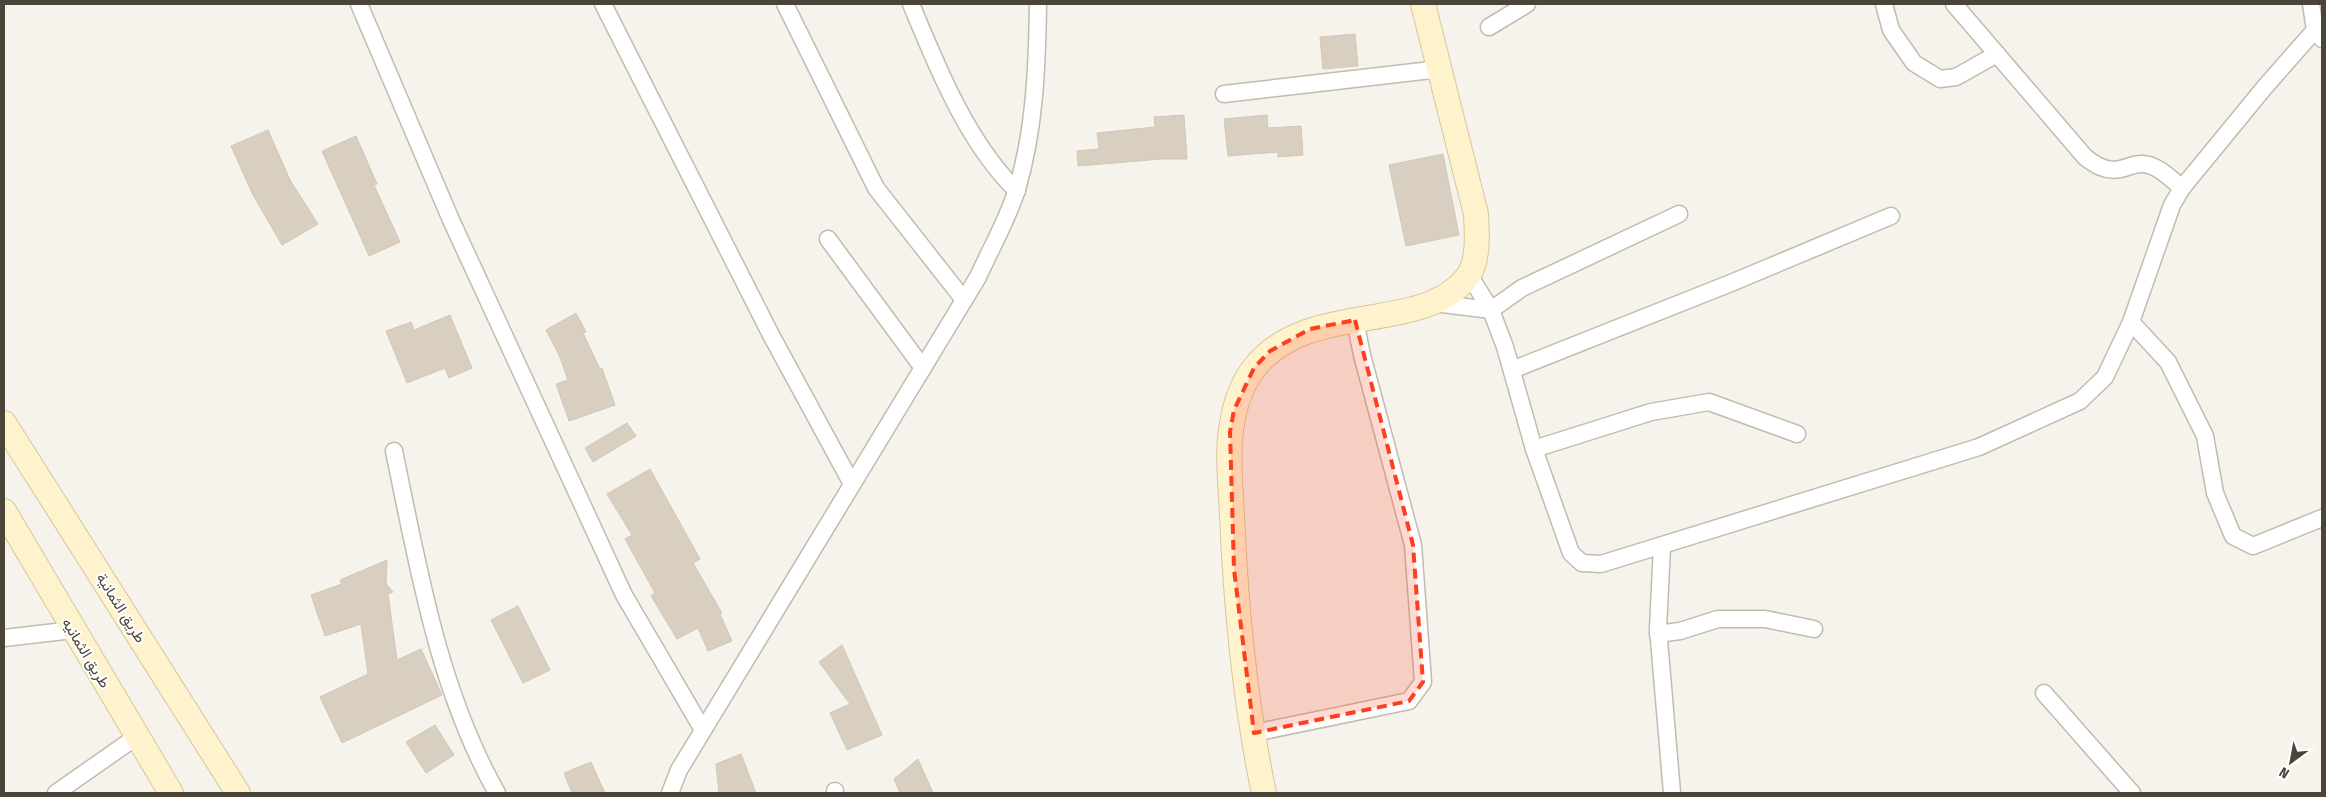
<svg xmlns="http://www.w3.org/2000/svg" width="2326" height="797" font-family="'Fira Sans Condensed',Vazirmatn,sans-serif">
<rect width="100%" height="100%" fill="#f6f3ec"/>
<g fill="#d8cfc1" stroke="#d3c7b4">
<path d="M1355 34 1358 66 1323 69 1320 37Z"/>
<path d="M1184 115 1187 159H1162L1078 166 1077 151 1099 149 1097 133 1155 127 1154 117Z"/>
<path d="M1267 115 1268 128 1301 126 1303 155 1278 157V152L1228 156 1224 119Z"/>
<path d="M268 130 290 180 318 224 282 245 253 195 231 146Z"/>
<path d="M356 136 377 184 374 185 400 242 369 256 322 151Z"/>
<path d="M1443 154 1459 235 1406 246 1389 165Z"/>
<path d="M576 313 586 332 583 333 600 369 602 368 615 405 569 421 556 384 568 380 559 355 546 330Z"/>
<path d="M450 315 472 368 449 378 445 368 407 383 386 331 411 322 414 330Z"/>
<path d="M627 423 636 436 593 462 585 448Z"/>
<path d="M650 469 700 559 693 563 722 613 720 614 732 641 708 651 698 628 677 639 651 596 655 593 625 539 632 535 607 494Z"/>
<path d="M387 560 386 584 393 592 388 594 397 660 421 649 442 695 342 743 320 697 368 674 361 624 325 636 311 595 342 584 340 580Z"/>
<path d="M518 606 550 670 523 683 491 620Z"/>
<path d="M842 645 882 735 847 750 830 713 850 704 819 662Z"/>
<path d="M435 725 454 755 426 773 406 742Z"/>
<path d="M741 754 756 793H719L716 764Z"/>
<path d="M918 759 933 793H900L894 779Z"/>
<path d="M591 762 605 793H572L564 773Z"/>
</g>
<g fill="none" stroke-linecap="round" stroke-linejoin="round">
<defs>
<g id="street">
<path d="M359 4 451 220 624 595 703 730"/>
<path d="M603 4 771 335 852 484"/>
<path d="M785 4 876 188 964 300"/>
<path d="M911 4C937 67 968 144 1017 191"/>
<path d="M1884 4 1891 30 1914 63 1940 79 1956 77 1997 54"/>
<path d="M1954 4 2085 157C2095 165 2106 172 2120 169 2128 168 2134 163 2143 164 2158 165 2171 179 2182 188"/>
<path d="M2311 4 2315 30 2322 39"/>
<path d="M1489 27 1527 4"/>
<path d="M1224 94 1440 69"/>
<path d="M828 239 923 368"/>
<path d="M1469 275 1491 310 1505 347 1534 449 1571 553 1582 563 1601 564 1979 447 2080 401 2105 377 2131 322 2172 205 2182 188 2264 88 2315 30"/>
<path d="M1434 303 1491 310 1522 288 1679 214"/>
<path d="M2131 322 2168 362 2205 436 2215 493 2233 536 2253 546 2322 518"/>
<path d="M1512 370 1731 283 1891 216"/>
<path d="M1534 449 1651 412 1709 402 1797 434"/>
<path d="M394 451C418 566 438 689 497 793"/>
<path d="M1662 546 1658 628 1672 793"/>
<path d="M1658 634 1680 631 1718 619H1765L1814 629"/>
<path d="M4 638 73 630"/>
<path d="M2044 693 2132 793"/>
<path d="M1254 733 1409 701 1423 682 1413 545 1362 355 1355 320"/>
<path d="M835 791V793"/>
<path d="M56 793 136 737"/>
<path d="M670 793 679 770 978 277C991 248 1008 219 1017 189 1035 129 1037 66 1038 4"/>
</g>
<g id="secondary">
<path d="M4 423 238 793"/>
<path d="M4 511 171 793"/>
<path d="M1264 793C1245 703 1236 609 1232 516 1231 488 1227 458 1231 430 1234 408 1241 384 1255 367 1309 299 1423 336 1468 276 1479 261 1477 232 1476 214L1423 4"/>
</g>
</defs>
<use href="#street" stroke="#c2bbae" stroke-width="19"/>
<use href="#secondary" stroke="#d6c79b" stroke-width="26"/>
<use href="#street" stroke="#fff" stroke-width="16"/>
<use href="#secondary" stroke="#fff3cd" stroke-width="24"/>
</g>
<path fill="#fc3f1d" fill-opacity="0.2" stroke="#fc3f1d" stroke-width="4" stroke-dasharray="10 6" stroke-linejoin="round" d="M1355 320 1413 545 1423 682 1409 701 1254 733 1234 569 1230 432 1234 410 1254 368 1270 351 1310 329Z"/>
<g text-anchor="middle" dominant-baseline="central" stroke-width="4" stroke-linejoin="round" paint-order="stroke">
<g font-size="15" fill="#4b4439" stroke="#fff">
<text transform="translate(121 608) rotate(58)">طريق الثمانية</text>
<text transform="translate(86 653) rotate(59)">طريق الثمانيه</text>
</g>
</g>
<rect width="2326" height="797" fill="none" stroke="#4b4439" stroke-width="10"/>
<g transform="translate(2291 762) rotate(212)" stroke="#ffffff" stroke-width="4" paint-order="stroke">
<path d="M0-4L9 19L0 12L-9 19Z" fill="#4b4439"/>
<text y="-8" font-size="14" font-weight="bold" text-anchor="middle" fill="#4b4439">N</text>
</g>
</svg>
